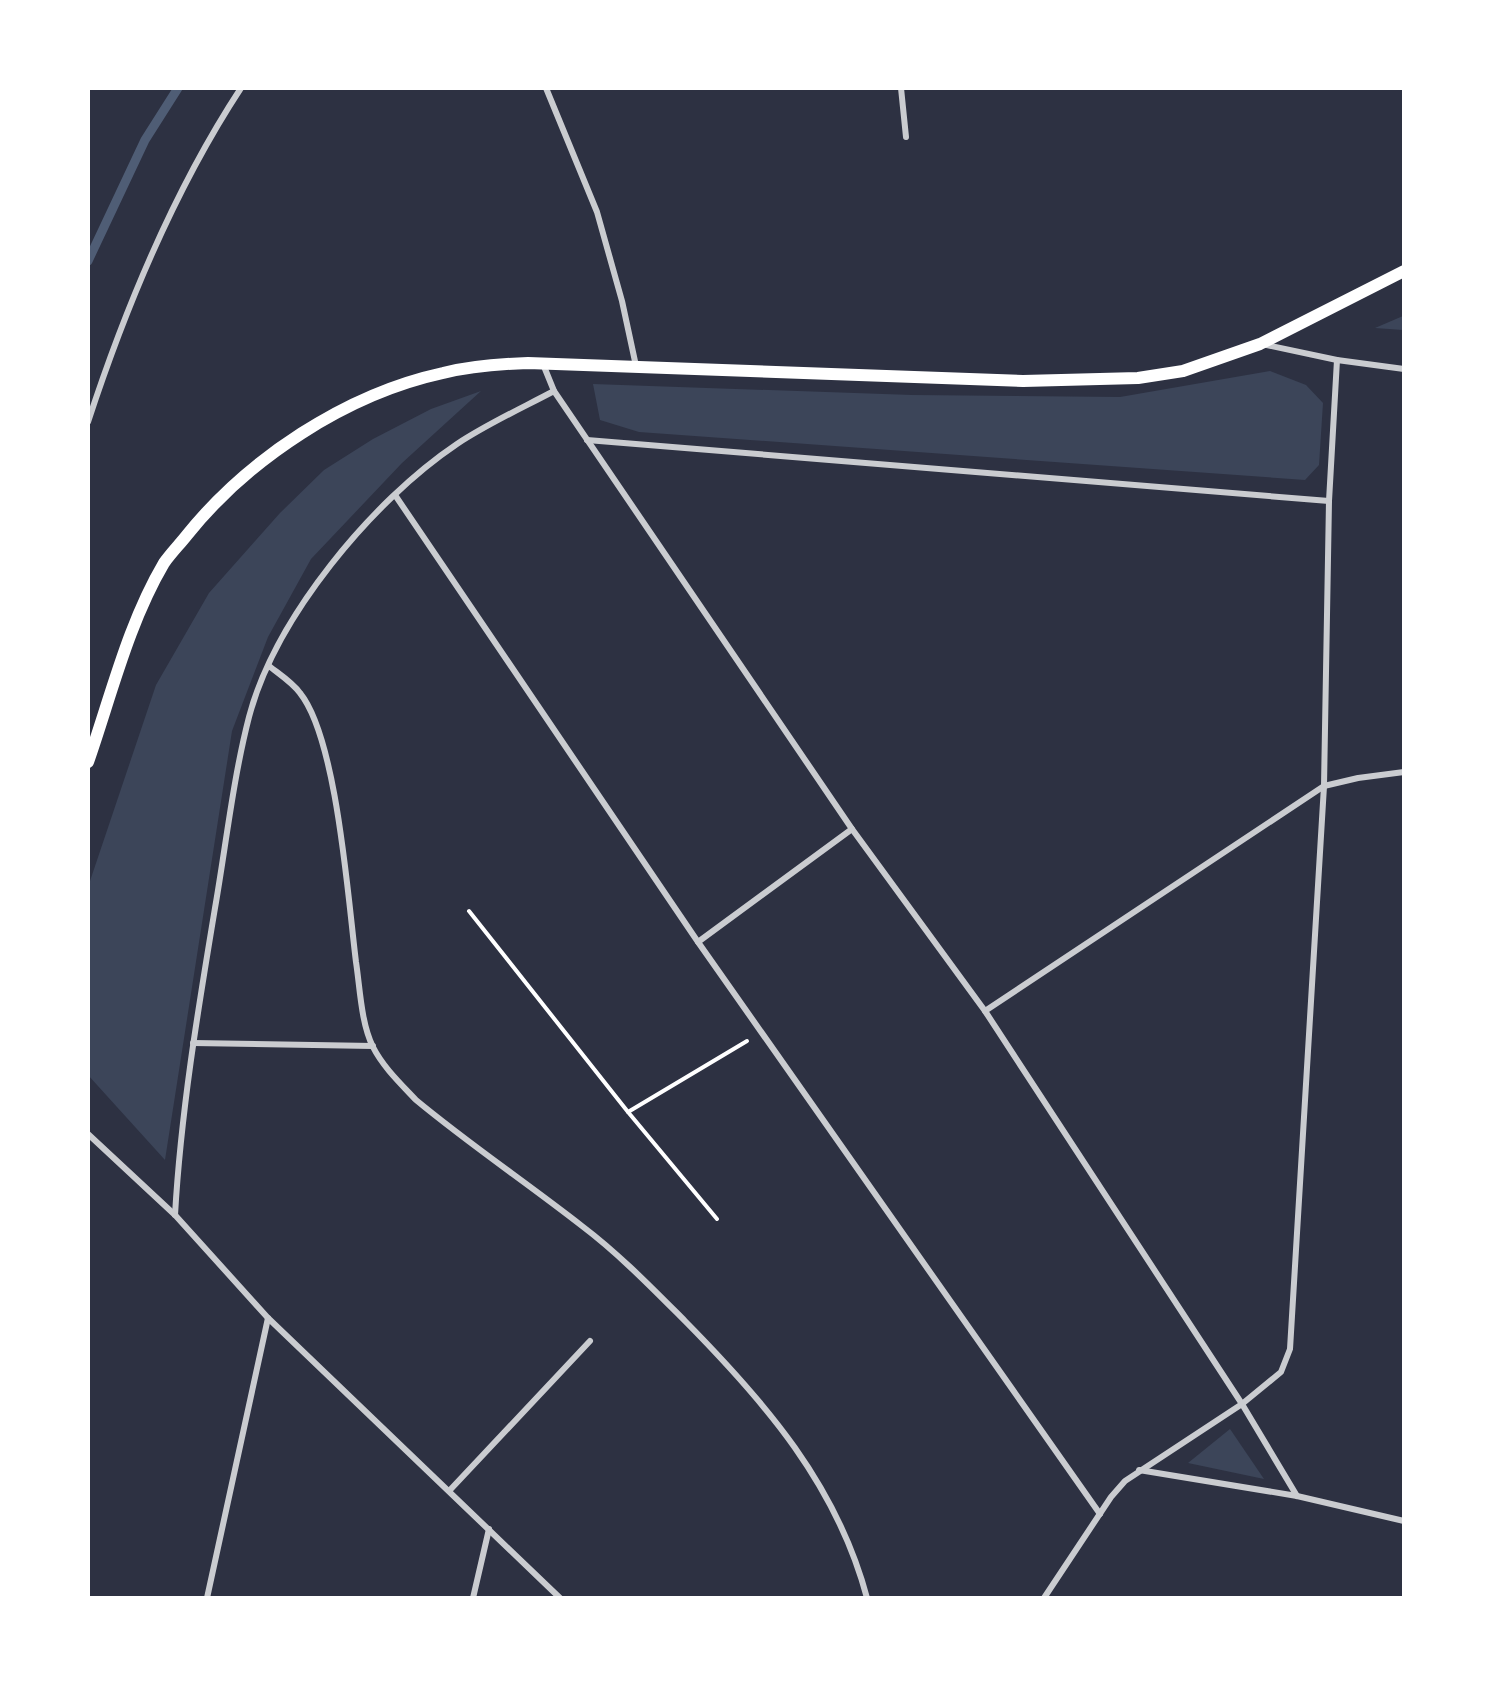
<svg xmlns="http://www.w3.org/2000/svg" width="1492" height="1686" font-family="Commissioner,sans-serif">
<rect width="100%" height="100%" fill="#2d3142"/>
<g fill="#3c4559">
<path d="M1403 316V330L1375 328Z"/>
<path d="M1270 371 1306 385 1323 403 1319 465 1305 480 639 432 600 420 593 384 912 395 1120 397Z"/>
<path d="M481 391 402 463 311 559 268 637 232 731 165 1160 88 1075 89 884 156 685 209 593 280 513 324 470 373 439 431 409Z"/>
<path d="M1230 1429 1264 1479 1188 1463Z"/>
</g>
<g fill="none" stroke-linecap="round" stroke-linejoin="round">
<path stroke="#4f5d75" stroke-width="9" d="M88 261 145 140 178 88"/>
<g stroke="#fff" stroke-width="4">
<path d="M469 911 628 1112 717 1219"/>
<path d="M628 1112 747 1041"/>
</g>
<g stroke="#caccd0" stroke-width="6">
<path d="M546 88 597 212 622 301 636 366"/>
<path d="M901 88 906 137"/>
<path d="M1262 344 1337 360 1404 369"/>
<path d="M543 364 554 391 852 829 985 1011 1242 1404 1297 1496"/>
<path d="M88 422C126 306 174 190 241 88"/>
<path d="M587 440 1329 501"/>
<path d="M395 495 698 942 1100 1514"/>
<path d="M269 666C279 674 292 682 300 693 337 739 348 899 356 962 360 988 361 1023 373 1047 383 1067 401 1084 416 1100 469 1144 527 1183 582 1226 619 1254 652 1288 685 1321 765 1402 837 1485 867 1598"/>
<path d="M698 942 852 829"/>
<path d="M985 1011 1324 786 1358 778 1404 772"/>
<path d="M193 1043 373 1046"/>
<path d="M88 1134 175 1215 268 1318 560 1598"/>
<path d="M175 1215C181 1111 198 1010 215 908 226 845 233 779 249 717 275 618 372 501 457 444 487 424 522 408 554 391"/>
<path d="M1139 1470 1297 1496 1404 1521"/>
<path d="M450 1490 590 1341"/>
<path d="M207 1598 268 1318"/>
<path d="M473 1598 489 1529"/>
<path d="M1044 1598 1111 1497 1125 1481 1242 1404 1281 1372 1290 1349 1324 786 1329 501 1337 360"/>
</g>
<path stroke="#fff" stroke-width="12" d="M88 762C111 696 128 624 164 563 171 553 180 544 187 535 248 459 346 394 443 373 471 366 499 364 528 363L1023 381 1138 378 1183 371 1260 344 1404 271"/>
</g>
<rect width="1492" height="1686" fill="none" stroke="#ffffff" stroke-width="180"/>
</svg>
